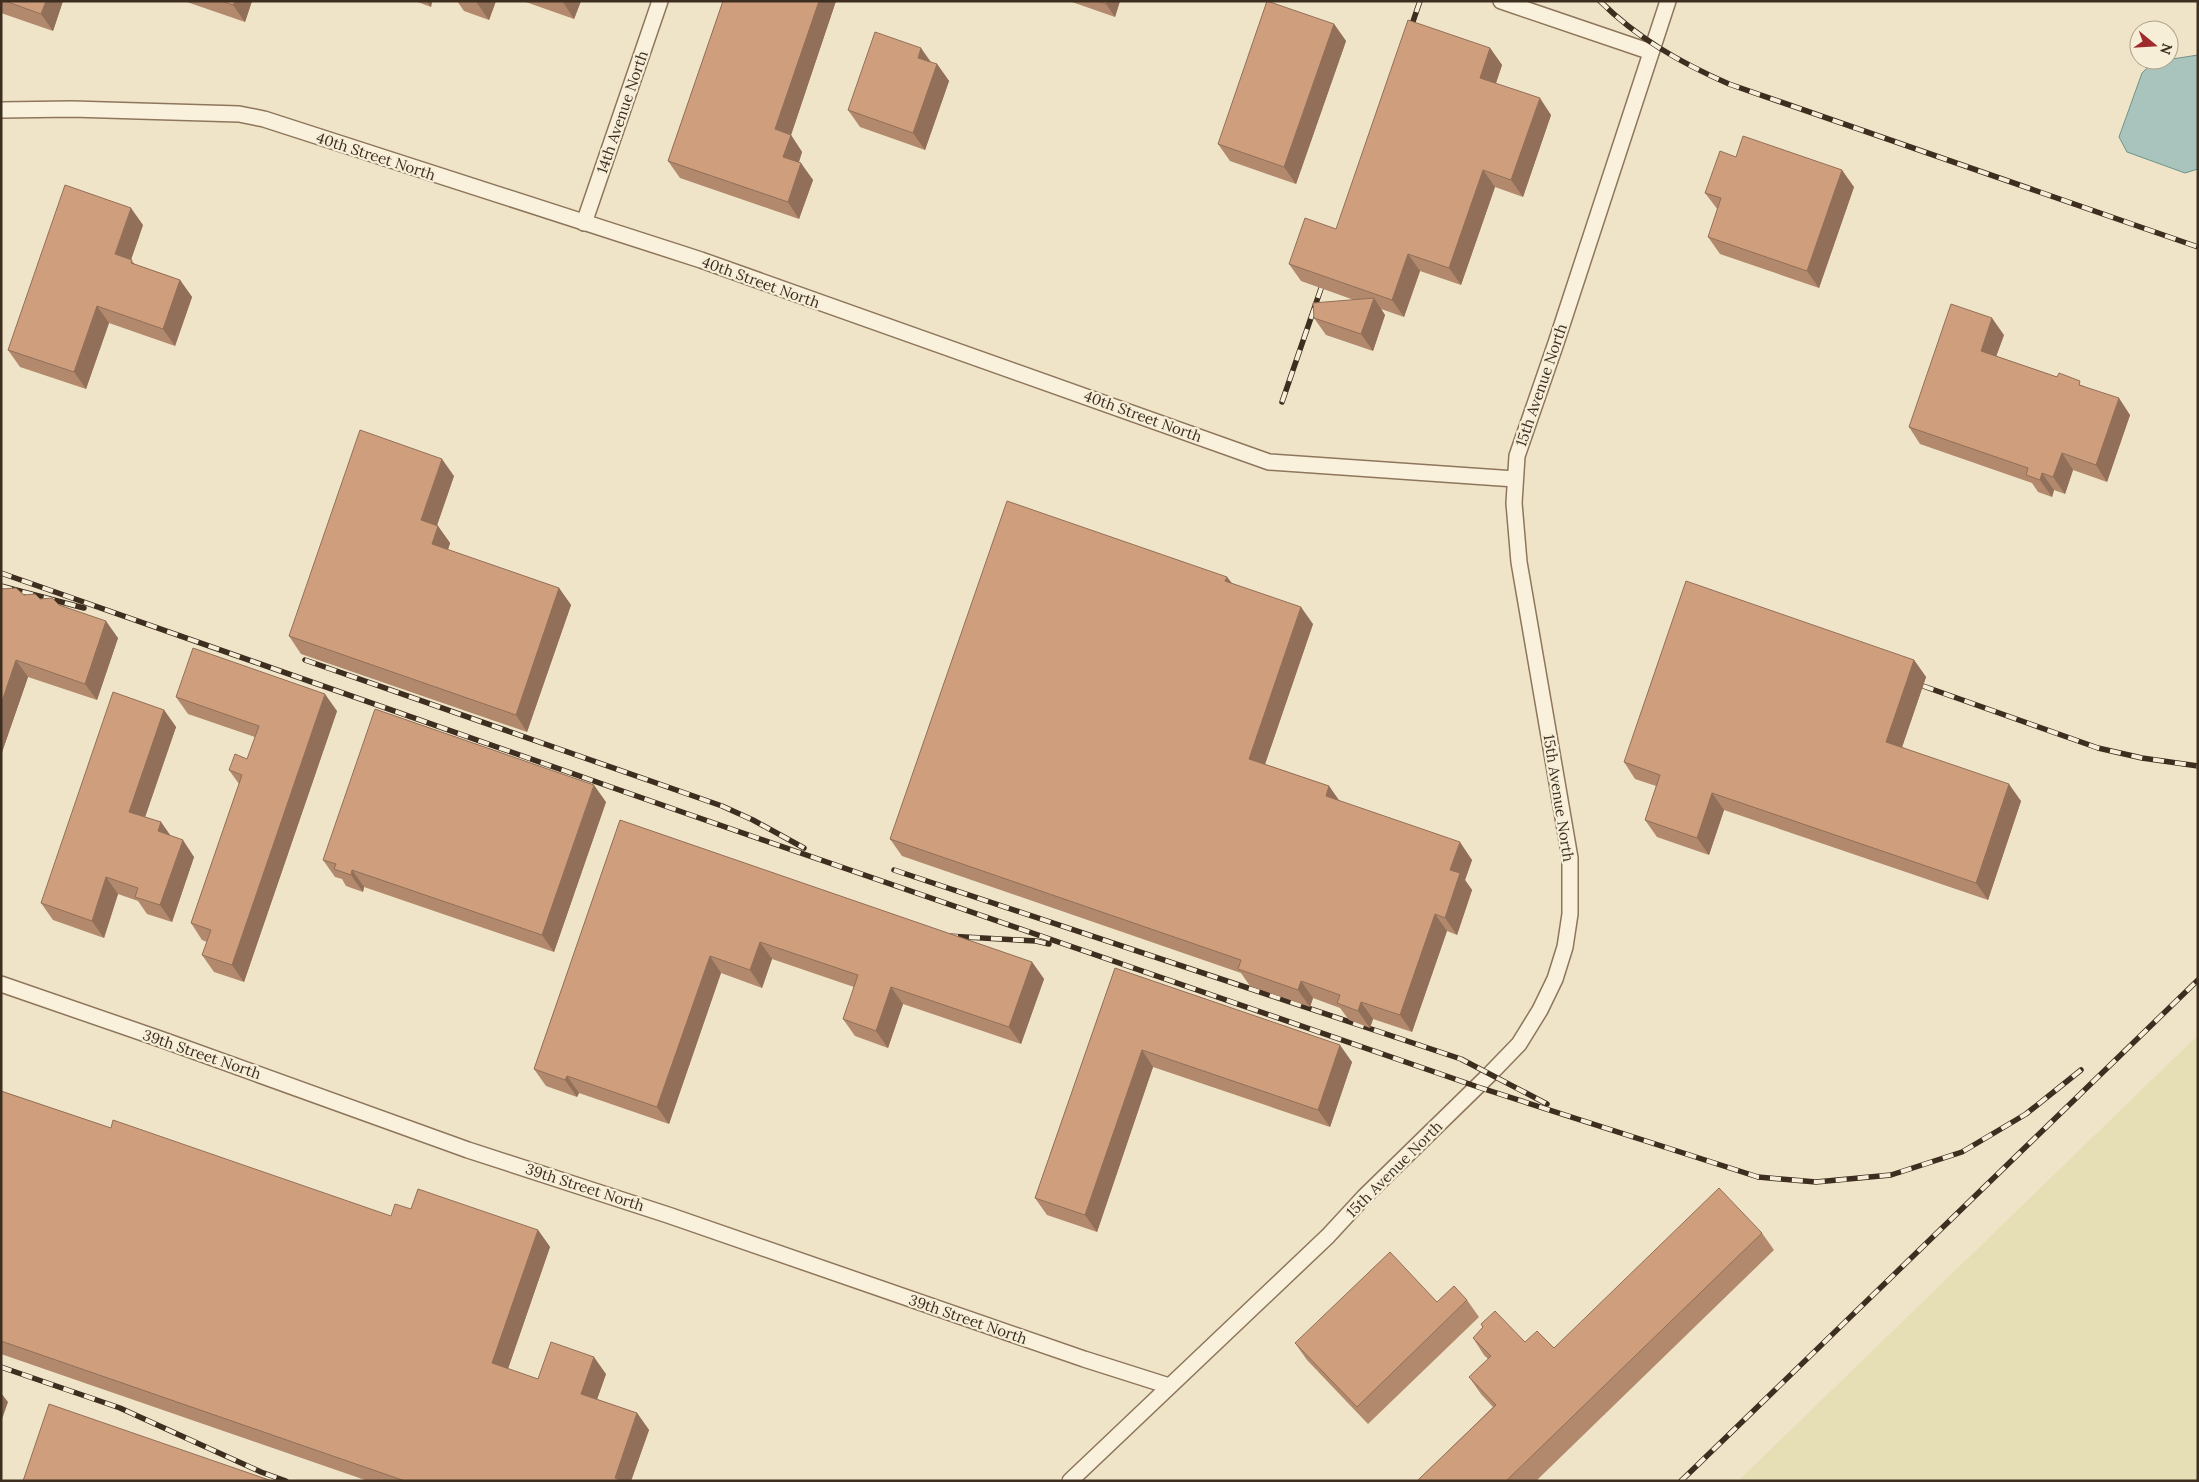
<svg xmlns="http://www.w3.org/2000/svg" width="2199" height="1482" font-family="Lora,serif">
<rect width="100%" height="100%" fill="#f0e4c8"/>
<path fill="#e6deb5" d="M2198 1035V1481H1738Z"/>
<path fill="#a9c4bc" stroke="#6f938a" d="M2198 55V169L2185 173 2127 152 2119 137 2142 73 2153 62Z"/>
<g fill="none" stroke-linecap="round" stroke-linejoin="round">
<defs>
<g id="minor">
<path d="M1501 1 1651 52"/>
<path d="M1 110 72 109 239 114 264 119 701 260 1269 462 1515 479"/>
<path d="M584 223 660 1"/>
<path d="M1 984 163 1040 468 1150 668 1215 1084 1359 1169 1386"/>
<path d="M1070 1481 1328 1236 1364 1197 1490 1074 1519 1044 1540 1010 1555 979 1565 947 1570 914V858L1519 562 1514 503 1517 456 1556 343 1668 1"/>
</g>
</defs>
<use href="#minor" stroke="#8d765c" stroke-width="18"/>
<use href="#minor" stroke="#faf1dc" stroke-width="15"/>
<defs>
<g id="rail">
<path d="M1600 1C1637 38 1681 63 1729 84L2198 247"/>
<path d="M1409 33 1420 1"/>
<path d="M1282 402 1326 274"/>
<path d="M1 573 685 813 1478 1087 1758 1177 1816 1182 1891 1175 1962 1152 2026 1114 2081 1070"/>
<path d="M1 586 84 608"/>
<path d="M305 660 722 806 753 820 804 848"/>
<path d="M1923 686 2098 748 2142 758 2198 766"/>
<path d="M894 870 1461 1059 1547 1104"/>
<path d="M947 936 1036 941 1049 944"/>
<path d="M1 1367 120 1408 261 1472 286 1481"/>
<path d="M1681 1481 2198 980"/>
</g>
</defs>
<use href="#rail" stroke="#3d2e20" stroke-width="5.5"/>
<use href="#rail" stroke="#f7eed8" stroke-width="4" stroke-dasharray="11" stroke-linecap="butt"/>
</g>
<g fill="#b2896c">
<path d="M1 1H63L53 31 1 13Z"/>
<path d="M184 1H252L245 22Z"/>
<path d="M415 1H432L431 7Z"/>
<path d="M457 1H496L489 20 464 11Z"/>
<path d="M523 1H581L574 19Z"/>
<path d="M723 1H836L791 135 802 152 799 162 813 180 799 219 680 178 668 161Z"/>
<path d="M1069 1H1120L1115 17Z"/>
<path d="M1334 24 1346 41 1296 184 1230 161 1218 144Z"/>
<path d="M1490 48 1502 65 1496 83 1551 115 1523 197 1495 187 1461 285 1420 271 1404 317 1381 309 1385 315 1373 351 1326 335 1314 318 1354 300 1301 281 1289 264 1336 229Z"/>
<path d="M932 63 937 64 949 81 925 150 860 127 848 110Z"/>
<path d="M1736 157 1854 187 1819 288 1720 254 1708 237 1718 210 1705 193Z"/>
<path d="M143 225 131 260 135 264 180 280 192 297 175 346 109 323 86 389 20 367 8 350Z"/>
<path d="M2004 335 1996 356 2084 386 2130 415 2107 482 2073 470 2065 494 2054 490 2052 497 2038 492 2032 483 1920 444 1909 427Z"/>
<path d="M454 476 437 525 450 543 448 550 559 588 571 605 527 732 301 654 289 636Z"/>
<path d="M1227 577 1232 583 1313 624 1265 764 1329 786 1339 801 1472 860 1465 880 1472 890 1457 935 1447 931 1412 1032 1373 1019 1370 1028 1349 1020 1340 1008 1313 998 1310 1007 1250 986 1241 973 902 856 890 839Z"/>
<path d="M1 589 40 599 59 605 118 638 97 700 28 677 1 755Z"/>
<path d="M1914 660 1926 677 1902 747 2021 801 1988 900 1724 810 1709 855 1657 837 1645 820 1656 786 1635 779 1624 762Z"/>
<path d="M176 697 337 711 244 982 214 972 202 955 207 942 202 940 191 923 239 784 229 770 247 759 255 737 188 714Z"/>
<path d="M164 710 176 727 145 817 161 822 170 836 194 857 172 922 147 914 138 901 118 894 104 938 53 920 41 903Z"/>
<path d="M606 802 554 952 364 887 363 892 346 886 342 879 335 877 323 860Z"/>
<path d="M620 820 1032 962 1044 979 1021 1044 903 1004 888 1048 855 1036 843 1019 854 987 772 959 762 988 721 973 669 1124 579 1093 577 1097 546 1086 534 1069Z"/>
<path d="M1115 968 1352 1062 1330 1127 1153 1067 1097 1232 1047 1215 1035 1198Z"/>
<path d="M1 1091 111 1128 391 1216 411 1209 538 1230 550 1247 508 1369 538 1379 606 1374 597 1399 637 1413 649 1430 631 1481H368L1 1354Z"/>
<path d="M1762 1233 1774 1250 1536 1481H1417L1493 1407 1481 1394 1469 1377 1488 1359 1484 1355 1473 1338 1483 1328 1481 1324 1525 1342 1554 1348Z"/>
<path d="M1467 1300 1479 1317 1368 1424 1307 1360 1295 1343 1437 1302Z"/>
</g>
<g fill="#916f58">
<path d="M46 1H63L53 31 41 14Z"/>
<path d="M235 1H252L245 22 233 5Z"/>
<path d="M427 1H432L431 7Z"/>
<path d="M478 1H496L489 20 477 3Z"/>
<path d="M563 1H581L574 19 563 2Z"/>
<path d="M819 1H836L791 135 802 152 795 174 783 157 775 129Z"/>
<path d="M1107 1H1120L1115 17 1106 4Z"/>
<path d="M1334 24 1346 41 1296 184 1284 167Z"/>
<path d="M921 48 933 65 918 58Z"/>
<path d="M1490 48 1502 65 1492 95 1480 78Z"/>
<path d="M937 64 949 81 925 150 913 133Z"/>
<path d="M1540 98 1551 115 1523 197 1511 180Z"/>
<path d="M801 163 813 180 799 219 788 202Z"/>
<path d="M1483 170 1495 187 1461 285 1449 268Z"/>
<path d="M1842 170 1854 187 1819 288 1807 271Z"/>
<path d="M131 208 143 225 127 271 115 254Z"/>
<path d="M1408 254 1420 271 1404 317 1392 300Z"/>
<path d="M180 280 192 297 175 346 163 329Z"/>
<path d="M1374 298 1385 315 1373 351 1361 334Z"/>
<path d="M97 306 109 323 86 389 74 372Z"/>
<path d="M1992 318 2004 335 1992 368 1981 351Z"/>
<path d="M2119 398 2130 415 2107 482 2096 465Z"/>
<path d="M2062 453 2073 470 2065 494 2053 477Z"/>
<path d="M442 459 454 476 433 537 421 520Z"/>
<path d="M2042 473 2054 490 2052 497 2040 480Z"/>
<path d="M438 526 450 543 444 561 432 544Z"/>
<path d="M1227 577 1239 594 1225 581Z"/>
<path d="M559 588 571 605 527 732 516 715Z"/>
<path d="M1301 607 1313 624 1261 776 1249 759Z"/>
<path d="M106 621 118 638 97 700 85 684Z"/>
<path d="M16 660 28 677 1 755V704Z"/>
<path d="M1914 660 1926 677 1898 759 1886 742Z"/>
<path d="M325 694 337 711 244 982 232 965Z"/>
<path d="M164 710 176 727 141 829 129 812Z"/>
<path d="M2009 784 2021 801 1988 900 1976 883Z"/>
<path d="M594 785 606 802 554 952 542 935Z"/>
<path d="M1329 786 1341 803 1326 796Z"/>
<path d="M1712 793 1724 810 1709 855 1697 838Z"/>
<path d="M161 822 173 839 158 831Z"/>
<path d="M183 840 194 857 172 922 160 905Z"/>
<path d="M1460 842 1472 860 1465 880 1472 890 1457 935 1445 918 1450 870Z"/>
<path d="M352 870 364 887 363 892 351 875Z"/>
<path d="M106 877 118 894 104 938 92 921Z"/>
<path d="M1435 914 1447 931 1412 1032 1400 1015Z"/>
<path d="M760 942 772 959 762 988 750 970Z"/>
<path d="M710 956 721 973 669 1124 657 1107Z"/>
<path d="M1032 962 1044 979 1021 1044 1009 1027Z"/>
<path d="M1301 981 1313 998 1310 1007 1298 990Z"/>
<path d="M891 987 903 1004 888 1048 876 1031Z"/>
<path d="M1361 1002 1373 1019 1370 1028 1358 1011Z"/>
<path d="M1340 1045 1352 1062 1330 1127 1318 1110Z"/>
<path d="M1142 1050 1153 1067 1097 1232 1085 1215Z"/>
<path d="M567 1076 579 1093 577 1097 565 1080Z"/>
<path d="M538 1230 550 1247 504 1380 492 1363Z"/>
<path d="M594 1357 606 1374 593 1411 581 1394Z"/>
<path d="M1 1393 8 1402 1 1422Z"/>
<path d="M637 1413 649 1430 631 1481H616L615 1478Z"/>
</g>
<g fill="#cf9f7d" stroke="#916f58">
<path d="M5 1H46L41 14Z"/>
<path d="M222 1H235L233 5Z"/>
<path d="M723 1H819L775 129 791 135 783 157 801 163 788 202 668 161Z"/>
<path d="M1097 1H1107L1106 4Z"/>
<path d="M1267 1 1334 24 1284 167 1218 144Z"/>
<path d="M1408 20 1490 48 1480 78 1540 98 1511 180 1483 170 1449 268 1408 254 1392 300 1289 264 1305 218 1336 229Z"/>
<path d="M875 32 921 48 918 58 937 64 913 133 848 110Z"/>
<path d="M1743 136 1842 170 1807 271 1708 237 1721 198 1705 193 1720 151 1736 157Z"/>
<path d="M65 185 131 208 115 254 132 260 131 263 180 280 163 329 97 306 74 372 8 350Z"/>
<path d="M1374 298 1361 334 1314 318 1313 303Z"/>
<path d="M1951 304 1992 318 1981 351 2057 377 2059 373 2080 381 2079 385 2119 398 2096 465 2062 453 2053 477 2042 473 2040 480 2026 475 2028 468 1909 427Z"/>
<path d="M360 430 442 459 421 520 438 526 432 544 559 588 516 715 289 636Z"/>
<path d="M1007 501 1227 577 1225 581 1301 607 1249 759 1329 786 1326 796 1460 842 1450 870 1460 873 1445 918 1435 914 1400 1015 1361 1002 1358 1011 1337 1003 1340 995 1301 981 1298 990 1238 969 1241 960 890 839Z"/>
<path d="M1686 581 1914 660 1886 742 2009 784 1976 883 1712 793 1697 838 1645 820 1660 775 1624 762Z"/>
<path d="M16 588 24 595 35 594 40 599 52 598 59 605 106 621 85 684 16 660 1 704V589Z"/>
<path d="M193 648 325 694 232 965 202 955 211 930 191 923 242 775 229 770 235 754 247 759 259 726 176 697Z"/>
<path d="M113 692 164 710 129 812 161 822 158 831 183 840 160 905 135 897 138 888 106 877 92 921 41 903Z"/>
<path d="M375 709 594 785 542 935 352 870 351 875 334 869 336 864 323 860Z"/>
<path d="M620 820 1032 962 1009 1027 891 987 876 1031 843 1019 858 975 760 942 750 970 710 956 657 1107 567 1076 565 1080 534 1069Z"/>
<path d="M1115 968 1340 1045 1318 1110 1142 1050 1085 1215 1035 1198Z"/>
<path d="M1 1091 111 1128 113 1120 391 1216 395 1204 411 1209 418 1189 538 1230 492 1363 538 1379 551 1342 594 1357 581 1394 637 1413 615 1478 622 1481H405L1 1341Z"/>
<path d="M1719 1188 1762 1233 1506 1481H1417L1496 1405 1469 1377 1491 1356 1473 1338 1483 1327 1481 1324 1495 1311 1525 1342 1537 1331 1554 1348Z"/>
<path d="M1390 1252 1437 1302 1454 1286 1467 1300 1357 1407 1295 1343Z"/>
<path d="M49 1404 272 1481H23Z"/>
</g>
<g text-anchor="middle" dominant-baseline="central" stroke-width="4.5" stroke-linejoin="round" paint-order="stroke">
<g font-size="15" fill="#3d2e20" stroke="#f7eed8">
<text transform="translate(622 112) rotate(-71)">14th Avenue North</text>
<text transform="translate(376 156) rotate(18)">40th Street North</text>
<text transform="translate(761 282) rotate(20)">40th Street North</text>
<text transform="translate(1541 385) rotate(-71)">15th Avenue North</text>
<text transform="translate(1143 416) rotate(20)">40th Street North</text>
<text transform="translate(1559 798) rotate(81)">15th Avenue North</text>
<text transform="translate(202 1054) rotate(19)">39th Street North</text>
<text transform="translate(1394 1169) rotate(-45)">15th Avenue North</text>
<text transform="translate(585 1187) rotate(18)">39th Street North</text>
<text transform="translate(968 1319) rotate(19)">39th Street North</text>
</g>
</g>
<rect width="2199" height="1482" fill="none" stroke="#3d2e20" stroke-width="5"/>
<g transform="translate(2154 45) rotate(108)"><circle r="24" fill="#f7eed8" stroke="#ada18e"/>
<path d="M0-4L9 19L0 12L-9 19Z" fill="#9e2a2b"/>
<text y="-8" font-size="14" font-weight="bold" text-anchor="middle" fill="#3d2e20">N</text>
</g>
</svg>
